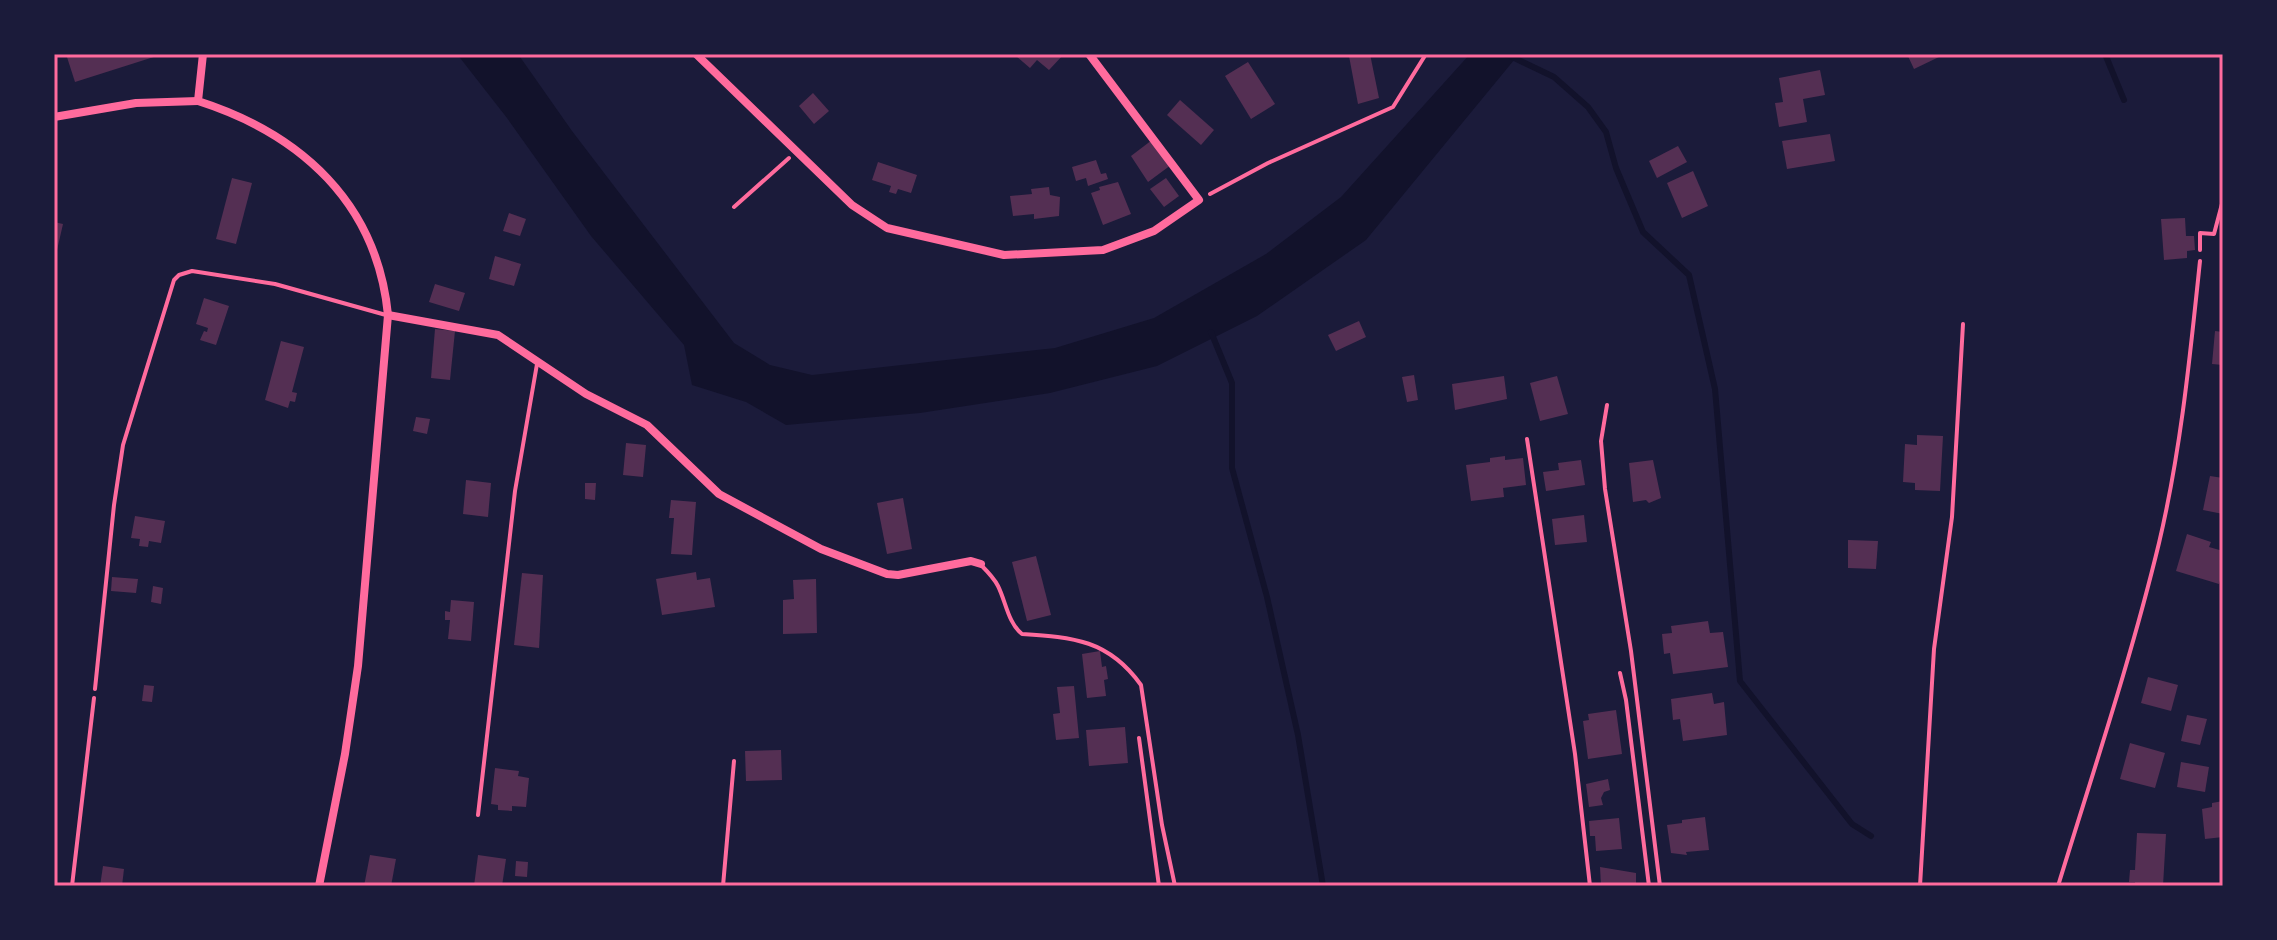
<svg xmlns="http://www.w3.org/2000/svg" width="2277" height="940" font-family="'Zilla Slab',serif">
<rect width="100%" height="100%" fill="#1b1b3a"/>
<path fill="#12122b" d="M457 54H518L572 131 734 343 770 365 812 375 1055 348 1154 318 1266 254 1341 197 1470 54H1519L1366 240 1257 316 1157 366 1050 393 920 413 786 425 746 402 692 385 684 345 591 236 507 118Z"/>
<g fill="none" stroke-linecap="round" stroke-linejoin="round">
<g stroke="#12122b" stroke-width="6">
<path d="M1506 54 1554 77 1588 107 1606 132 1616 168 1643 232 1689 275 1715 389 1740 681 1852 824 1871 836"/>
<path d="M2105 54 2124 100"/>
<path d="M1211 332 1232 383V468L1267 597 1298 735 1323 886"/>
</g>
</g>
<g fill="#542f53">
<path d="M66 54H160V55L75 82Z"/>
<path d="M1018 54H1064L1049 70 1037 60 1030 68 1016 56Z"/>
<path d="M1359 54H1370L1379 98 1358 104 1349 56Z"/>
<path d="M1907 54H1940L1941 56 1914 69Z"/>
<path d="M1248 62 1275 104 1251 119 1225 76Z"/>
<path d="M1820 70 1825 95 1803 99 1807 122 1779 127 1775 103 1783 102 1779 78Z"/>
<path d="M813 93 829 111 814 124 799 106Z"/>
<path d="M1180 100 1214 130 1201 145 1167 115Z"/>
<path d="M1830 134 1835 161 1787 169 1782 141Z"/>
<path d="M1152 140 1171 165 1148 182 1131 156Z"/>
<path d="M1678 146 1687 162 1657 178 1649 161Z"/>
<path d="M1096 160 1101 174 1106 173 1108 179 1088 186 1086 178 1076 181 1072 167Z"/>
<path d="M878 162 917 175 911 193 898 189 896 194 889 192 891 186 872 180Z"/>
<path d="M1693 171 1708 206 1682 218 1667 183Z"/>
<path d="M232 178 252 183 236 244 216 239Z"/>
<path d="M1166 178 1179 196 1164 207 1150 189Z"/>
<path d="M1118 182 1131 214 1103 225 1091 193 1100 190 1099 187Z"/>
<path d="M1049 187 1050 195 1060 197 1059 216 1034 219V214L1013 216 1010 196 1032 194 1031 189Z"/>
<path d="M509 213 526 219 520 236 503 231Z"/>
<path d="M2185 218 2186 236H2194L2195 250 2187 251V258L2164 260 2161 219Z"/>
<path d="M54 222 63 224 55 259 54 258Z"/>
<path d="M495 256 521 264 514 286 489 279Z"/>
<path d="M435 284 465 293 459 311 429 302Z"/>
<path d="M204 298 229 306 216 345 200 340 204 331 207 332 208 328 196 324Z"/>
<path d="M1359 321 1366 337 1336 351 1328 335Z"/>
<path d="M435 329 455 331 450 380 431 378Z"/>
<path d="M2215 331 2223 332V365L2212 364Z"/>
<path d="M281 341 304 347 292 392 297 393 295 402 290 401 288 408 265 400Z"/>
<path d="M1414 375 1418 400 1407 402 1402 377Z"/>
<path d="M1504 376 1507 399 1455 410 1452 384Z"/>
<path d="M1557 376 1568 414 1540 421 1530 383Z"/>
<path d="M416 417 430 419 427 434 413 431Z"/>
<path d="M1917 435 1943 436 1940 491 1915 490V483L1903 482 1905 444 1917 445Z"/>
<path d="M626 443 646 445 643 477 623 475Z"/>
<path d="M1505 456V460L1523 458 1526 485 1503 488 1504 497 1471 501 1466 465 1490 462V458Z"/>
<path d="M1581 460 1585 485 1546 491 1543 472 1559 470 1558 463Z"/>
<path d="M1653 460 1661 498 1649 503 1646 500 1633 502 1629 463Z"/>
<path d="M2210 476 2223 478V514L2203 510Z"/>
<path d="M466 480 491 483 488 517 463 514Z"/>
<path d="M585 483H596L595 500 585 499Z"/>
<path d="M903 498 912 549 887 554 877 503Z"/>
<path d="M671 500 696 502 692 555 671 554 674 518H669Z"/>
<path d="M1584 515 1587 542 1555 545 1552 519Z"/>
<path d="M135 516 165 521 161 543 149 541 148 547 139 546 140 539 131 538Z"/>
<path d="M2187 534 2211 542 2209 547 2223 551V569L2219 584 2176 571Z"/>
<path d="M1848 540 1878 541 1876 569 1848 568Z"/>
<path d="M1036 556 1051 615 1027 621 1012 562Z"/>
<path d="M696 572 697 580 710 578 715 607 662 615 656 579Z"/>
<path d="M522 573 543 575 539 648 514 645Z"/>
<path d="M112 577 138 579 136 593 111 591Z"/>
<path d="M816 579 817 633 783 634V600L794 599 793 580Z"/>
<path d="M153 586 163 588 161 604 151 602Z"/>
<path d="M451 600 474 602 471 641 448 639 450 620H445V611L450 612Z"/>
<path d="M1708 621 1710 633 1723 632 1728 667 1673 674 1670 653 1664 654 1662 634 1672 633 1671 626Z"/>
<path d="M1100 651 1102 667 1106 666 1108 679 1104 680 1106 696 1087 698 1082 654Z"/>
<path d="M2148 677 2178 685 2171 711 2141 703Z"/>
<path d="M144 685 154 686 152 702 142 701Z"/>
<path d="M1074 686 1079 738 1056 740 1053 714 1060 713 1057 687Z"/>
<path d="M1712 693 1714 704 1724 702 1727 735 1683 741 1680 719 1673 720 1671 699Z"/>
<path d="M1616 710 1622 754 1588 759 1583 721 1589 720 1588 714Z"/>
<path d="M2187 715 2207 719 2200 745 2181 741Z"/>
<path d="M1125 727 1128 763 1089 766 1086 730Z"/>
<path d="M2130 743 2165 753 2155 788 2120 779Z"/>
<path d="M781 750 782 780 746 781 745 751Z"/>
<path d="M2181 762 2209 767 2205 792 2177 787Z"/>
<path d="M495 768 519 771 518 776 529 778 526 807 512 806V811L498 810V805L491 804Z"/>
<path d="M1608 779 1610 790 1604 792 1601 798 1603 805 1589 807 1586 784Z"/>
<path d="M2223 801V837L2205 839 2202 809 2212 807V803Z"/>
<path d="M1705 817 1709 850 1686 852 1687 855 1671 853 1667 825 1682 823V820Z"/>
<path d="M1619 818 1622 849 1596 851 1595 836H1590L1589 821Z"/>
<path d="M2137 833 2166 834 2163 886H2135V882H2129L2130 870H2135Z"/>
<path d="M370 855 396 859 391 886H364Z"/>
<path d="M478 855 506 859 502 886H474Z"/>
<path d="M516 861 528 862 527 877 515 876Z"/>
<path d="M103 866 124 869 122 886H100Z"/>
<path d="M1600 867 1636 873V886H1601Z"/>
</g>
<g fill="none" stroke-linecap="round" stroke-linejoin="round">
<g stroke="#ff6b9d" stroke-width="4">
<path d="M1210 194 1268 163 1393 107 1426 54"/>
<path d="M734 207 789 158"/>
<path d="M2200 250V233L2214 234 2223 200"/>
<path d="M72 886 94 698"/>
</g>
<g stroke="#ff6b9d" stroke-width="4">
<path d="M1607 405 1601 441 1605 489 1631 651 1660 886"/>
<path d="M1527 439 1575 754 1590 886"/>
<path d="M981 565C987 571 994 578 998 586 1006 602 1008 623 1022 634 1073 637 1109 640 1141 685L1162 825 1175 886"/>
<path d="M1620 673 1626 700 1649 886"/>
<path d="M95 689 114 505 123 445 174 280 179 275 192 271 275 284 386 315"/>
<path d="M1139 738 1159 886"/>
<path d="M478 815 515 491 537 364"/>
<path d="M723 886 734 761"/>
<path d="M1920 886 1934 649 1952 517 1963 324"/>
<path d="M2058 886C2093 772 2131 659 2159 543 2181 450 2190 356 2200 261"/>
</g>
<g stroke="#ff6b9d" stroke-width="8">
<path d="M203 54 198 101C301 134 377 203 388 315L358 666 345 754 319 886"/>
<path d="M696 54 852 205 887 228 1004 255 1103 250 1154 231 1199 200 1089 54"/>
<path d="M54 117 136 103 198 101"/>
<path d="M388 315 498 335 586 394 647 425 719 494 821 549 887 574 898 575 971 561 981 564"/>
</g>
</g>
<rect width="2277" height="940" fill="none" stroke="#1b1b3a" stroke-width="112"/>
<rect x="56" y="56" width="2165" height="828" fill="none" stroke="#ff6b9d" stroke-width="3"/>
</svg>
